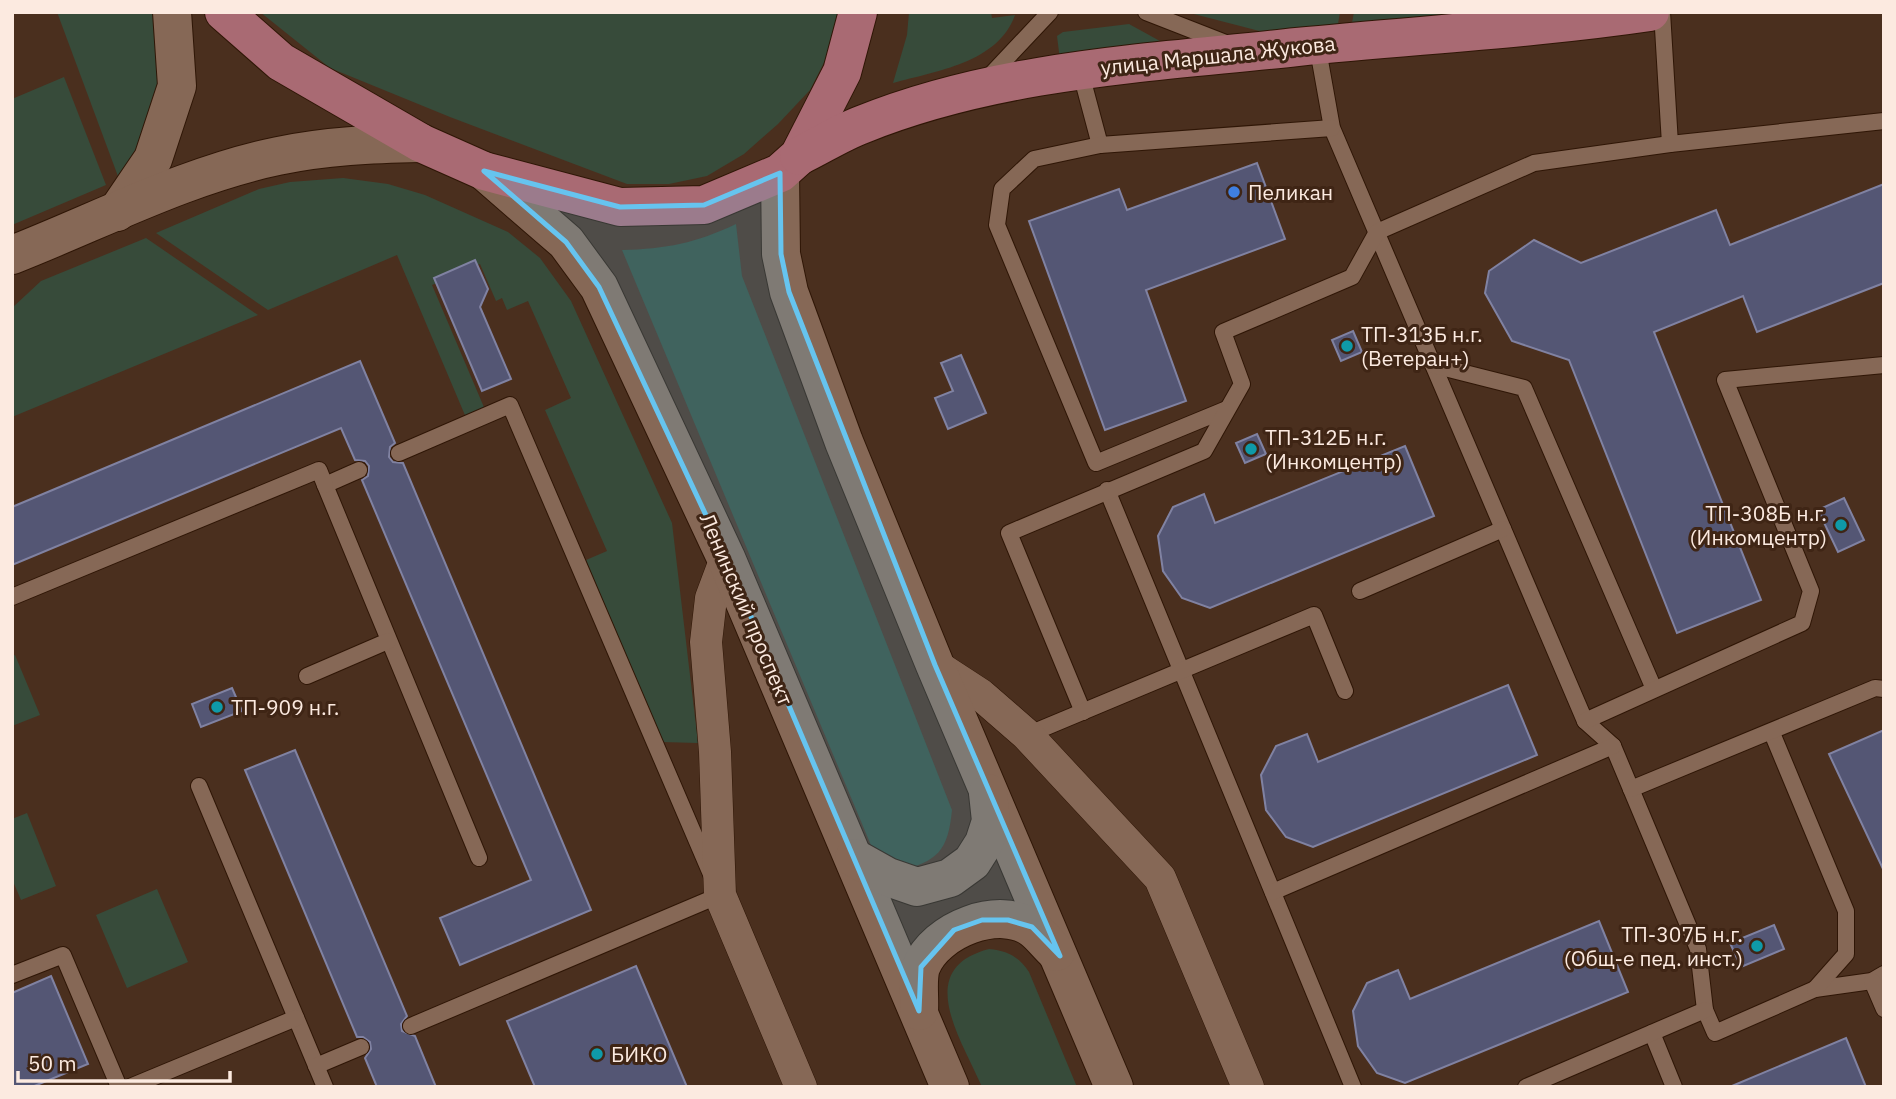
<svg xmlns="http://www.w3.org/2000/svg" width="1896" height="1099" font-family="'IBM Plex Sans',sans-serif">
<rect width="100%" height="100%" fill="#4a2f1e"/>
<g fill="#374b3a">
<path d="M57 12H156L164 113 119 179Z"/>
<path d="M260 12H838L833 45 810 90 778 124 744 154 707 176 669 184H627L450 117 330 68Z"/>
<path d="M909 12H991L992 18 1015 15C998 63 936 71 893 83L907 35Z"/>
<path d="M1186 12H1340L1337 30 1275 35Z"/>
<path d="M1354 12H1517L1351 28Z"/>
<path d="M1129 24 1169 46 1060 60 1057 36 1063 32Z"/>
<path d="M64 77 106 185 12 225V99Z"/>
<path d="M343 178 388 184 425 195 508 232 540 258 571 301 672 523 698 743 662 742 586 560 607 551 545 410 571 398 528 301 507 310 502 298 496 301 480 264 432 285 489 419 470 427 397 255 268 310 156 233 259 189 290 182Z"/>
<path d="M736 224 742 276 952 810C948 851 938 861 899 871L873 850 622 250C666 249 696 243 736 224Z"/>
<path d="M146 238 258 315 12 417V308L41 281Z"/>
<path d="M15 655 40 715 12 726V656Z"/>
<path d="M27 813 56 886 21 900 12 879V819Z"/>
<path d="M157 889 188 962 127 988 96 915Z"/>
<path d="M989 949C1008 951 1018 956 1029 972L1077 1087H982C962 1040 912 969 989 949Z"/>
</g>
<g fill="#545674" stroke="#8082a2" stroke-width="2">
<path d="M1257 163 1285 239 1146 290 1186 401 1105 430 1029 221 1119 189 1127 210Z"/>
<path d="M1884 184V283L1757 332 1743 296 1654 332 1761 600 1677 633 1569 360 1512 341 1485 293 1489 271 1534 240 1581 263 1716 210 1730 245Z"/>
<path d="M475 260 488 289 480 307 511 379 482 391 434 278Z"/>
<path d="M1353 331 1362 352 1341 361 1332 340Z"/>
<path d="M961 355 986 413 948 429 935 398 953 391 941 363Z"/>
<path d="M360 361 395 443 390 447 389 457 393 462 403 463 591 910 460 965 440 918 531 880 362 480 368 476 369 466 365 461 355 460 341 428 12 565V507Z"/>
<path d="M1257 434 1266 454 1245 463 1236 443Z"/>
<path d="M1405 446 1434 516 1210 608 1182 598 1163 571 1158 536 1173 507 1204 494 1215 523Z"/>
<path d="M1844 498 1864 540 1838 552 1818 510Z"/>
<path d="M1508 685 1537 755 1313 847 1286 837 1266 810 1261 775 1276 746 1307 734 1318 762Z"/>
<path d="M232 688 242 711 201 727 192 704Z"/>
<path d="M1884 730V871L1829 754Z"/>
<path d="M295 750 407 1016 401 1024 402 1031 415 1036 436 1087H377L365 1058 371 1049 370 1042 363 1037H357L245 770Z"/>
<path d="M1599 921 1628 992 1405 1083 1377 1073 1358 1046 1353 1011 1367 983 1398 970 1410 999Z"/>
<path d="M1774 925 1784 949 1741 967 1730 943Z"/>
<path d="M636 966 687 1087H535L507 1021Z"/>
<path d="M51 976 88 1064 32 1087H12V993Z"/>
<path d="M1846 1038 1866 1087H1732V1086Z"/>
</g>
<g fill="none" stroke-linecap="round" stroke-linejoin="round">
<defs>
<g id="lane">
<path d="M1146 12 1228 44"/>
<path d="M1662 12 1670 144"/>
<path d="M1317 44 1332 128 1585 721 1613 746 1698 949 1705 1010 1715 1033 1815 989 1872 981 1884 974"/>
<path d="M1080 70 1100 145"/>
<path d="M986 80 1050 12"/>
<path d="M1433 365 1524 388 1654 689"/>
<path d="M1227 409 1096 463 997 225 1002 189 1034 159 1100 145 1332 128"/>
<path d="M399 453 510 405 720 895 411 1026"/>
<path d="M359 470 325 485 479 858"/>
<path d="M1107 490 1353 1087"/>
<path d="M1360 591 1503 529"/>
<path d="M12 597 319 470 325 485"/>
<path d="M307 676 388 641"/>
<path d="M1083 712 1009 533 1204 451 1242 384 1223 332 1352 277 1377 232 1534 163 1670 144 1884 121"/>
<path d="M1585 721 1802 623 1811 591 1725 380 1884 365"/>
<path d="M1772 733 1846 911V954L1815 989"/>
<path d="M1027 735 1314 615 1345 691"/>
<path d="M199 786 325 1087"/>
<path d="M1631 789 1875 688 1884 689"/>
<path d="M1273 892 1613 746"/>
<path d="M12 975 63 955 119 1087"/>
<path d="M1872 981 1884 1009"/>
<path d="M1652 1033 1674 1087"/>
<path d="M316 1066 361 1047"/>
<path d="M130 1087 296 1018"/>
<path d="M1526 1087 1705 1010"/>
</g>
<g id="street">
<path d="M726 558 711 598 706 642 715 752 720 895 801 1087"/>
<path d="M935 665 981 695 1027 735 1160 878 1248 1087"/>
</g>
<g id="secondary">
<path d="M484 171 566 242 599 287 726 558 950 1087"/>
<path d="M780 173 781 254 789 292 844 442 935 665 1114 1087"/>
<path d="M117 212 153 159 177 86 172 12"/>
<path d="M12 255C99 221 186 175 278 156 325 146 373 144 421 143"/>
<path d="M854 858 888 877 917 887 950 878 972 862 984 843 991 821 988 793"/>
<path d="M919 1011C920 998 917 979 921 967 935 930 1000 904 1033 929 1041 935 1048 945 1056 952"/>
</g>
<g id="primary">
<path d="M224 12 281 62 421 143 484 171 620 207 704 205 780 173 799 156 842 72 858 12"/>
<path d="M799 156C820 146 840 133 861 125 999 69 1151 63 1297 47 1415 35 1534 29 1650 12"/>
</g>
</defs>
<use href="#lane" stroke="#2f1606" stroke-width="18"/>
<use href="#street" stroke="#2f1606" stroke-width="33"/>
<use href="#secondary" stroke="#2f1606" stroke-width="40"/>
<use href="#primary" stroke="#2f1606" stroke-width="40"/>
<use href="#lane" stroke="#866856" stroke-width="16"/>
<use href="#street" stroke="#866856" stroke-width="32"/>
<use href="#secondary" stroke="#866856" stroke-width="38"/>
<use href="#primary" stroke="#a96a73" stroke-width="38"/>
</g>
<path fill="#66c4ef" fill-opacity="0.2" stroke="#66c4ef" stroke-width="5" stroke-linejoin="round" d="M484 171 620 207 704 205 780 173 781 254 789 292 935 665 1060 956 1032 927 1008 920H982L954 930 921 967 919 1011 726 558 599 287 566 242Z"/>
<circle fill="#3f7fe0" stroke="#3f2515" stroke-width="2.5" cx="1234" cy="192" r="7"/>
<g fill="#0f9aa8" stroke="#3f2515" stroke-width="2.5">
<circle cx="1347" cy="346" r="7"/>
<circle cx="1251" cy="449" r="7"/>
<circle cx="1841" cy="525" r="7"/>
<circle cx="217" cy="707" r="7"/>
<circle cx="1757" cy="946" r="7"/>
<circle cx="597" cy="1054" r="7"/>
</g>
<g text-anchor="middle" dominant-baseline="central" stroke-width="6" stroke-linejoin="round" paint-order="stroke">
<g font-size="21" fill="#fceae0" stroke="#3f2515">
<text transform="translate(1218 55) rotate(-6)">улица Маршала Жукова</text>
<text transform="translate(747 609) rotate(67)">Ленинский проспект</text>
</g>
<g font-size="21" fill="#fceae0" stroke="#3f2515" text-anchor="start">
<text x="1248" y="192">Пеликан</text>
<text x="1361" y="334">ТП-313Б н.г.<tspan x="1361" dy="24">(Ветеран+)</tspan></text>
<text x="1265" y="437">ТП-312Б н.г.<tspan x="1265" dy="24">(Инкомцентр)</tspan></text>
<text x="1827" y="513" text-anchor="end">ТП-308Б н.г.<tspan x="1827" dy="24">(Инкомцентр)</tspan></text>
<text x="231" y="707">ТП-909 н.г.</text>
<text x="1743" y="934" text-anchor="end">ТП-307Б н.г.<tspan x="1743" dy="24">(Общ-е пед. инст.)</tspan></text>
<text x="611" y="1054">БИКО</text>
</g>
</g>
<rect width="1896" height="1099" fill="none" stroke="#fceae0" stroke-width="28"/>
<path d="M18 1071v10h212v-10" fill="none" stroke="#fceae0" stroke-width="3.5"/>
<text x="28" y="1071" font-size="21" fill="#fceae0" stroke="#3f2515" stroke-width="5" paint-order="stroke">50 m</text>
</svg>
